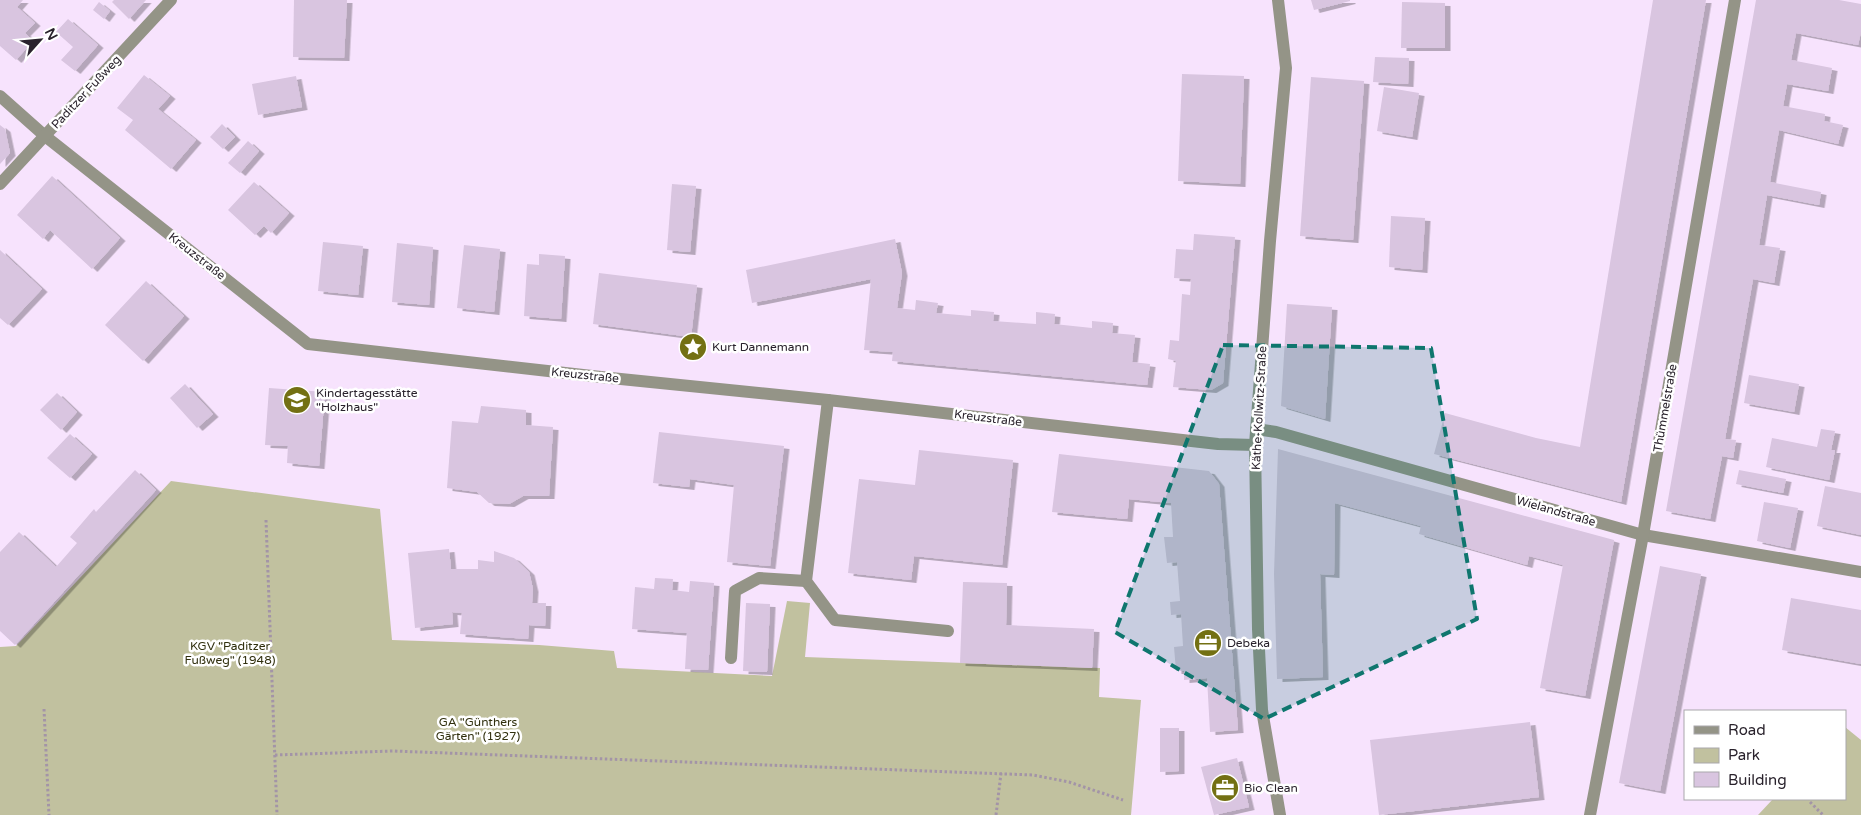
<svg xmlns="http://www.w3.org/2000/svg" width="1861" height="815" font-family="'Varela Round',sans-serif">
<defs>
<filter id="shadow"><feDropShadow dx="5.5" dy="3" stdDeviation="0" flood-color="#0004"/></filter>
</defs>
<rect width="100%" height="100%" fill="#f7e3fd"/>
<g fill="#c1c19f">
<path d="M171 481 380 509 392 640 539 645 614 651 617 668 772 676 787 601 810 603 805 657 1100 668 1099 697 1141 700 1131 815H0V647L16 646Z"/>
<path d="M1845 727 1861 740V815H1758L1773 799H1845Z"/>
</g>
<g fill="#d9c5e0" filter="url(#shadow)">
<path d="M0 0H23L17 7 35 23 25 33 33 41 16 60 0 46Z"/>
<path d="M114 0H146L129 19 112 2Z"/>
<path d="M294 0H347L344 58 293 57Z"/>
<path d="M1311 0H1350V1L1314 10Z"/>
<path d="M1653 0H1706L1621 502 1434 454 1445 413 1536 438 1580 447Z"/>
<path d="M1756 0H1839L1861 4V32L1858 45 1796 33 1791 60 1832 68 1828 91 1787 84 1783 106 1825 114 1824 121 1843 125 1838 144 1779 130 1770 182 1821 192 1819 205 1767 195 1759 245 1780 248 1774 283 1753 279 1725 439 1736 440 1733 458 1722 456 1710 519 1666 511Z"/>
<path d="M99 2 110 11 104 19 93 10Z"/>
<path d="M1402 2 1445 3V48H1401Z"/>
<path d="M68 19 98 45 75 71 61 60 73 47 56 32Z"/>
<path d="M1375 57 1409 58 1408 84 1373 82Z"/>
<path d="M1182 74 1244 76 1240 184 1178 181Z"/>
<path d="M144 75 170 96 158 109 196 140 171 169 125 130 133 120 117 108Z"/>
<path d="M296 76 302 107 258 115 252 84Z"/>
<path d="M1311 77 1364 81 1353 240 1300 236Z"/>
<path d="M1384 87 1419 93 1412 137 1377 131Z"/>
<path d="M222 124 235 137 223 149 210 137Z"/>
<path d="M0 125 5 129 10 153 0 164Z"/>
<path d="M248 141 259 151 240 173 228 163Z"/>
<path d="M52 176 120 238 92 269 50 230 43 239 17 215Z"/>
<path d="M254 182 289 213 271 233 264 226 255 235 228 210Z"/>
<path d="M672 184 696 186 690 252 667 250Z"/>
<path d="M1391 216 1425 218 1422 270 1389 267Z"/>
<path d="M1194 234 1235 237 1223 383 1211 390 1173 387 1176 361 1168 359 1170 340 1179 341 1182 294 1190 295 1191 279 1174 278 1176 249 1193 250Z"/>
<path d="M895 239 902 273 897 308 915 310 916 300 938 303 936 313 971 316V310L994 312 993 321 1036 324V312L1055 314 1054 324 1092 328V321L1113 323 1112 333 1135 335 1132 362 1150 364 1147 385 892 361 893 352 864 350 871 279 752 303 746 270Z"/>
<path d="M323 242 363 246 358 295 318 291Z"/>
<path d="M397 243 433 247 429 305 392 302Z"/>
<path d="M464 245 500 249 494 312 457 308Z"/>
<path d="M0 250 42 289 8 325 0 318Z"/>
<path d="M539 254 565 256 561 319 524 316 527 264 539 265Z"/>
<path d="M599 273 697 285 691 337 593 324Z"/>
<path d="M146 281 184 316 143 361 105 325Z"/>
<path d="M1287 304 1332 307 1325 419 1281 406Z"/>
<path d="M1749 375 1799 384 1794 412 1744 403Z"/>
<path d="M185 384 213 414 197 428 170 398Z"/>
<path d="M269 388 325 392 319 466 287 463 288 446 265 445Z"/>
<path d="M57 393 77 412 61 430 40 410Z"/>
<path d="M481 406 526 410V425L553 427 549 496H523L509 504 489 503 477 492 447 488 452 421 478 423Z"/>
<path d="M1821 429 1835 431 1831 450H1835L1829 480 1766 467 1772 438 1817 447Z"/>
<path d="M659 432 784 446 770 566 727 562 734 485 690 479 689 487 653 483Z"/>
<path d="M70 434 92 454 70 478 47 458Z"/>
<path d="M1278 449 1614 540 1585 696 1540 688 1563 565 1529 556 1527 565 1419 534 1421 526 1335 503 1334 575 1320 574 1323 677 1277 679 1274 574Z"/>
<path d="M919 450 1013 460 1002 565 914 556 911 580 848 573 859 479 915 485Z"/>
<path d="M1059 454 1209 471 1219 484 1238 730 1210 732 1207 678 1184 680V671H1176L1174 647 1183 646 1181 614 1171 615 1170 602 1180 601 1177 562 1167 563 1164 537H1173L1171 503 1129 499 1127 519 1052 512Z"/>
<path d="M135 470 156 490 15 645 0 631V552L19 532 56 567 77 543 70 537 94 509 96 512Z"/>
<path d="M1739 470 1786 479 1783 493 1736 484Z"/>
<path d="M1825 486 1861 493V535L1817 526Z"/>
<path d="M1764 502 1798 508 1790 548 1757 541Z"/>
<path d="M449 549 451 569H478V560L494 562V551L514 558 529 572 533 589 532 603H546L545 626 529 625 528 639 460 634 462 613 452 612 453 624 415 628 408 553Z"/>
<path d="M1660 566 1701 574 1660 791 1619 783Z"/>
<path d="M655 578 673 579 672 590 689 592 690 581 714 583 708 670 685 669 687 633 632 629 635 587 654 589Z"/>
<path d="M963 582 1007 583 1006 625 1094 629 1092 668 960 663Z"/>
<path d="M1791 598 1861 610V664L1782 650Z"/>
<path d="M746 603 770 604 767 672 743 671Z"/>
<path d="M1530 722 1539 797 1379 815 1370 740Z"/>
<path d="M1160 728H1179V771L1160 772Z"/>
<path d="M1237 758 1249 807 1214 815 1201 767Z"/>
</g>
<g fill="none" stroke-linecap="round" stroke-linejoin="round">
<g stroke="#a394a7" stroke-width="3" stroke-dasharray="2.5 2.5" stroke-linecap="butt">
<path d="M266 520 277 815"/>
<path d="M44 709 49 815"/>
<path d="M275 755 393 751 1033 775 1069 782 1123 800"/>
<path d="M1810 802 1823 815"/>
<path d="M996 815 1001 773"/>
</g>
<g stroke="#949487" stroke-width="12">
<path d="M1278 0 1286 68 1270 241 1255 445 1258 629 1262 710 1280 815"/>
<path d="M0 96 45 136 308 344 601 377 828 400 1218 444 1255 445"/>
<path d="M0 184 171 0"/>
<path d="M828 400 806 581 835 620 948 631"/>
<path d="M1256 429 1276 432 1643 535 1861 572"/>
<path d="M731 658 735 591 759 578 806 581"/>
<path d="M1590 815 1643 535 1735 0"/>
</g>
</g>
<path fill="#0f766e" fill-opacity="0.2" stroke="#0f766e" stroke-width="4" stroke-dasharray="10 6" stroke-linejoin="round" d="M1223 345 1431 348 1477 619 1264 719 1115 632Z"/>
<defs>
<symbol id="sight-disc" viewBox="-11 -11 22 22"><circle r="9.5" fill="#737013" stroke="#fff"/><path d="M0-6L1.8-2.2L6-1.7L2.9 1.2L3.7 5.4L0 3.3L-3.7 5.4L-2.9 1.2L-6-1.7L-1.8-2.2Z" fill="#fff"/></symbol>
<symbol id="school-disc" viewBox="-11 -11 22 22"><circle r="9.5" fill="#737013" stroke="#fff"/><path d="M0-5L7-2L0 1L-7-2ZM-4 1L0 2.5L4 1V4Q0 6-4 4Z" fill="#fff"/></symbol>
<symbol id="office-disc" viewBox="-11 -11 22 22"><circle r="9.5" fill="#737013" stroke="#fff"/><path d="M-6-3h4V-5.5h4V-3h4V5H-6ZM-1-4.5V-3h2v-1.5ZM-6 0V1H6V0Z" fill="#fff"/></symbol>
</defs>
<g fill-rule="evenodd">
<use href="#sight-disc" x="677" y="331" width="32" height="32"/>
<use href="#school-disc" x="281" y="384" width="32" height="32"/>
<use href="#office-disc" x="1192" y="627" width="32" height="32"/>
<use href="#office-disc" x="1209" y="772" width="32" height="32"/>
</g>
<g text-anchor="middle" dominant-baseline="central" stroke-width="5" stroke-linejoin="round" paint-order="stroke">
<g font-size="12" fill="#29222c" stroke="#fff">
<text transform="translate(86 92) rotate(-47)">Paditzer Fußweg</text>
<text transform="translate(197 256) rotate(38)">Kreuzstraße</text>
<text transform="translate(585 375) rotate(6)">Kreuzstraße</text>
<text transform="translate(1259 408) rotate(-87)">Käthe-Kollwitz-Straße</text>
<text transform="translate(1665 408) rotate(-80)">Thümmelstraße</text>
<text transform="translate(988 418) rotate(7)">Kreuzstraße</text>
<text transform="translate(1556 511) rotate(16)">Wielandstraße</text>
</g>
<g font-size="12" fill="#29222c" stroke="#fff" text-anchor="start">
<text x="712" y="347">Kurt Dannemann</text>
<text x="316" y="393">Kindertagesstätte<tspan x="316" dy="14">"Holzhaus"</tspan></text>
<text x="1227" y="643">Debeka</text>
<text x="1244" y="788">Bio Clean</text>
</g>
<g font-size="12" fill="#302f0d" stroke="#fff">
<text x="230" y="646">KGV "Paditzer<tspan x="230" dy="14">Fußweg" (1948)</tspan></text>
<text x="478" y="722">GA "Günthers<tspan x="478" dy="14">Gärten" (1927)</tspan></text>
</g>
</g>
<rect x="1684" y="710" width="162" height="90" fill="#ffffff" stroke="#a9a7ab"/>
<rect x="1694" y="726" width="25" height="8" fill="#949487" stroke="#a9a7ab"/>
<text x="1728" y="735" font-size="15" fill="#29222c">Road</text>
<rect x="1694" y="748" width="25" height="15" fill="#c1c19f" stroke="#a9a7ab"/>
<text x="1728" y="760" font-size="15" fill="#29222c">Park</text>
<rect x="1694" y="772" width="25" height="15" fill="#d9c5e0" stroke="#a9a7ab"/>
<text x="1728" y="785" font-size="15" fill="#29222c">Building</text>
<g transform="translate(40 40) rotate(63)" stroke="#ffffff" stroke-width="4" paint-order="stroke">
<path d="M0-4L9 19L0 12L-9 19Z" fill="#29222c"/>
<text y="-8" font-size="14" font-weight="bold" text-anchor="middle" fill="#29222c">N</text>
</g>
</svg>
